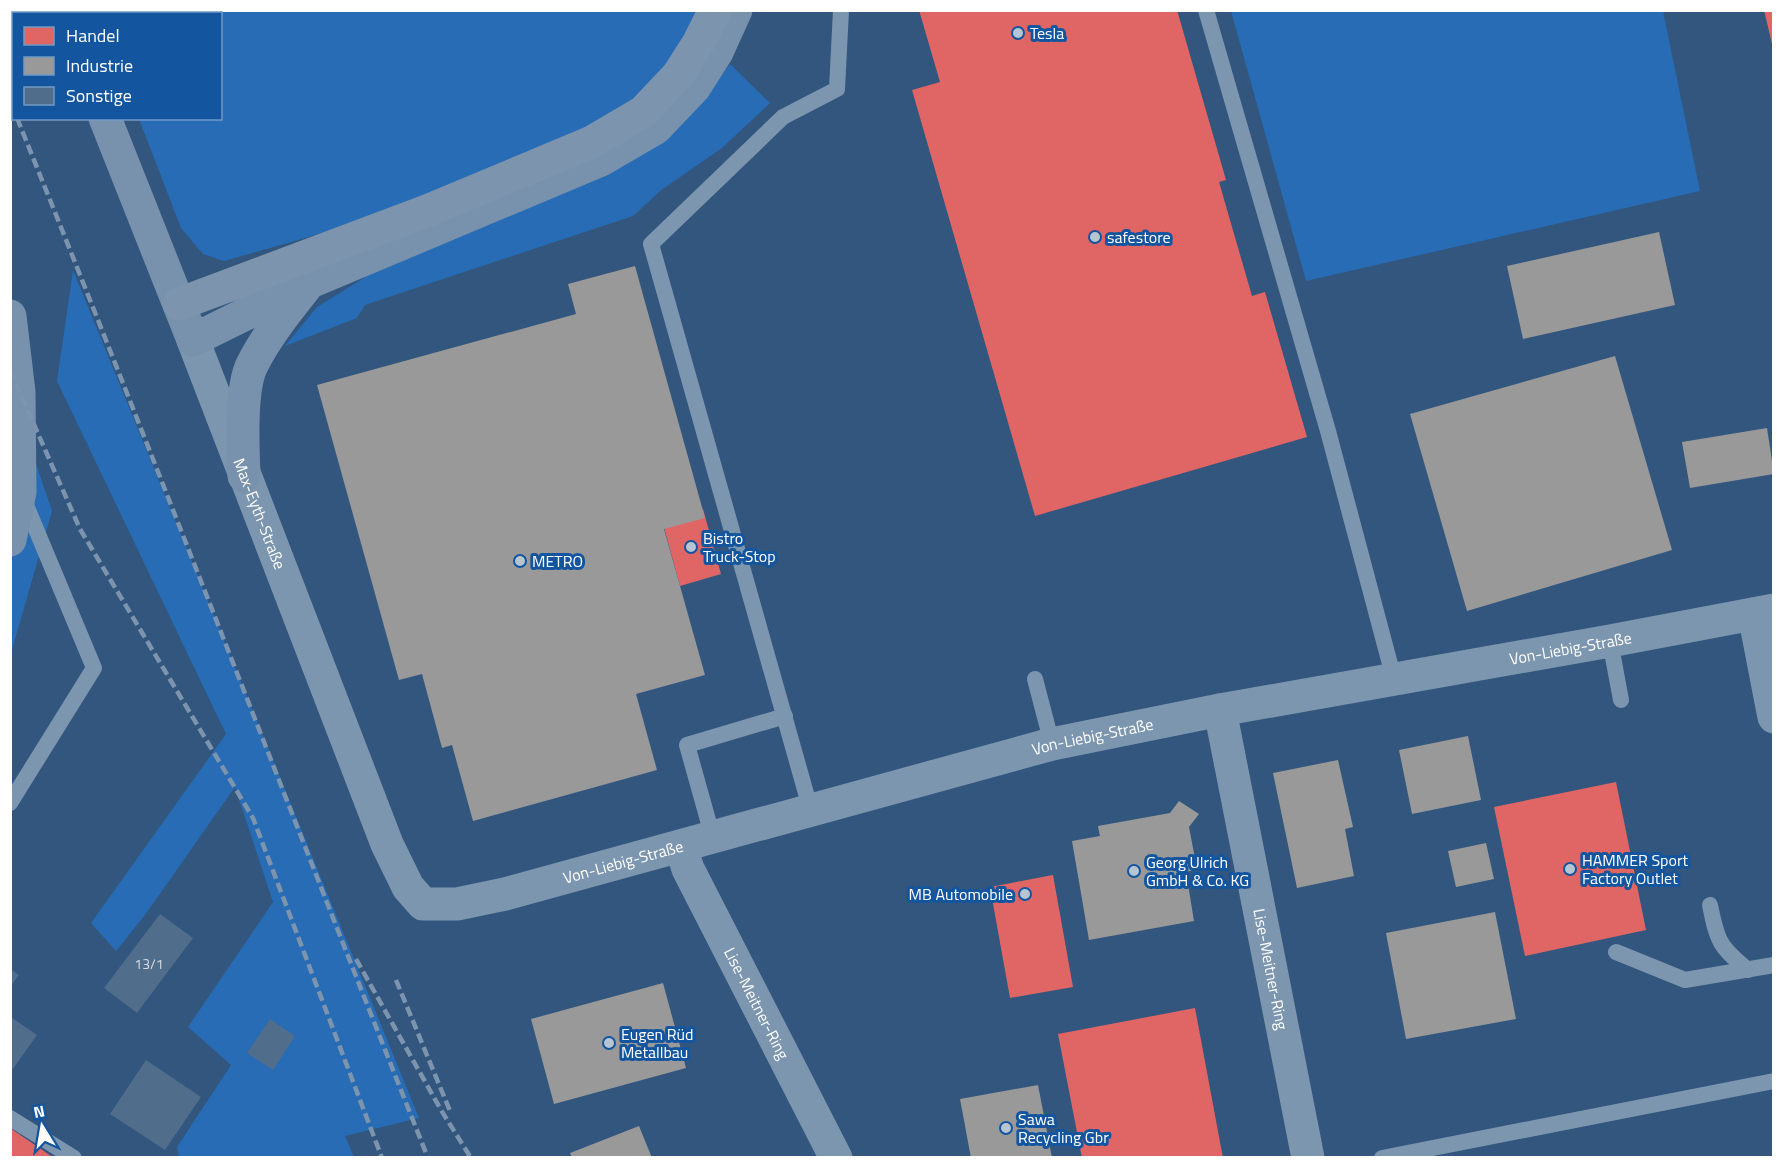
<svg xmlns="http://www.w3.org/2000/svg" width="1784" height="1168" font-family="'Titillium Web',sans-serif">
<rect width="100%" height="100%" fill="#32567e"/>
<g fill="#276cb4">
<path d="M97 11H698L685 40 664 70 631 106 565 141 403 207 309 237 224 261 203 254 181 228 139 119 220 118V14H98Z"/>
<path d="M1231 11H1663L1700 191 1306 281Z"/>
<path d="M730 64 770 103 722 148 660 191 633 216 365 305 357 318 285 346 317 307 380 268 705 97Z"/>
<path d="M73 270 419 1118 345 1136 354 1157H179L177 1147 231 1065 188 1027 273 902 235 787 145 915 116 951 91 923 226 734 57 381Z"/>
<path d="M31 449 52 511 11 653V540Z"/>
</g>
<g fill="#e06666">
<path d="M919 10H1177L1226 180 1219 182 1252 296 1265 292 1307 437 1035 516 912 90 940 82Z"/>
<path d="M1764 10H1774V48H1773Z"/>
<path d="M703 509 721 574 680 586 662 520Z"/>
<path d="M1616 782 1646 930 1525 956 1494 807Z"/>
<path d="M1053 875 1073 987 1010 998 990 887Z"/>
<path d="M1195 1008 1223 1158H1082L1058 1034Z"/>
<path d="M10 1128 54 1158H10Z"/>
</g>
<g fill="#999">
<path d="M1659 232 1675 305 1523 339 1507 266Z"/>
<path d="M635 266 705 518 664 529 705 675 636 694 657 770 473 821 452 745 442 748 422 674 399 680 317 385 576 314 568 284Z"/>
<path d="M1615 356 1672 550 1467 611 1410 414Z"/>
<path d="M1767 428 1774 474 1690 488 1682 442Z"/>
<path d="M1468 736 1481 800 1412 814 1399 750Z"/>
<path d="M1338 760 1353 827 1345 829 1354 876 1297 888 1273 773Z"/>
<path d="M1179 801 1199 814 1189 827 1197 869 1186 872 1194 921 1089 940 1072 841 1100 836 1098 826 1170 813Z"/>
<path d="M1486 843 1494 879 1456 887 1448 851Z"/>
<path d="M1495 912 1516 1019 1406 1039 1386 933Z"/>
<path d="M663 983 686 1068 554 1104 531 1019Z"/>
<path d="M1038 1085 1052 1158H971L960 1099Z"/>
<path d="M639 1126 652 1158H572L570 1153Z"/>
</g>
<g fill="#506d8c">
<path d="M160 914 193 938 137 1013 104 988Z"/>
<path d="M10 969 19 975 10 987Z"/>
<path d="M12 1018 37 1035 10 1073V1020Z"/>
<path d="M270 1019 295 1036 273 1070 247 1053Z"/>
<path d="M146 1060 201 1097 165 1150 110 1114Z"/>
</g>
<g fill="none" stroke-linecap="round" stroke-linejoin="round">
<g stroke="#7d96af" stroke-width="16">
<path d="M1206 10 1328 431 1394 679"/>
<path d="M1610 641 1621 700"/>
<path d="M1035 679 1052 744"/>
<path d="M10 803 94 668 23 498"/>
<path d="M811 811 651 244 783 117 837 89 841 10"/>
<path d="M713 838 687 745 785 716"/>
<path d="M1710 905C1717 940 1719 947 1748 970"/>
<path d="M1616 952 1685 980 1774 965"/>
<path d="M10 1118 74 1158"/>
<path d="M1382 1158 1774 1081"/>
</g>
<g stroke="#7d96af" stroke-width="33">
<path id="s1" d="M193 340 387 844 408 887 423 904H457L505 894 1052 744 1220 710 1610 641 1774 610"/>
<path d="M1754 614 1774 717"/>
<path id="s2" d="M1220 710 1308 1158"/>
<path id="s3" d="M681 847 688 869 836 1158"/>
</g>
<g stroke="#7891ac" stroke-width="33">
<path d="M62 10 63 14"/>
<path d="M105 118 193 340 308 283 601 160 656 128 694 88 717 52 736 10"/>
<path d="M10 316 19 392 20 492 10 540"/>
<path d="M244 476C243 447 240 389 252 365 266 337 286 312 305 288"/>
</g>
<path stroke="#7d94ae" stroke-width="33" d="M179 304 427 211 592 142 643 112 678 75 699 42 715 10"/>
<g stroke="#7d94ae" stroke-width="4.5" stroke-dasharray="10 4.5" stroke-linecap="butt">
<path d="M10 103 14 111"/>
<path d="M17 118C157 464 290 812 428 1158"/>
<path d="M10 370 80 529 253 818 382 1158"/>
<path d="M356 959 441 1110 471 1158"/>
<path d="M396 980 450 1111"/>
</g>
</g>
<g fill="#b7c4d2" stroke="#13559e" stroke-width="2">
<circle cx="1018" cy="33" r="6"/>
<circle cx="1095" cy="237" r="6"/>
<circle cx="691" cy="547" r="6"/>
<circle cx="520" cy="561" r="6"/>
<circle cx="1570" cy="869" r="6"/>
<circle cx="1134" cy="871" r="6"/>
<circle cx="1025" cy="894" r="6"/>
<circle cx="609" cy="1043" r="6"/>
<circle cx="1006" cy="1128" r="6"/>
</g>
<g text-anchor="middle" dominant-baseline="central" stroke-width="6" stroke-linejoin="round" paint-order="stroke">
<g font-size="14" fill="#d3dae2">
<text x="149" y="963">13/1</text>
</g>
<g font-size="16" fill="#fff" stroke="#13559e" text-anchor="start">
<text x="1030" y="33">Tesla</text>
<text x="1107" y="237">safestore</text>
<text x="703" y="538">Bistro<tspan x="703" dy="18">Truck-Stop</tspan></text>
<text x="532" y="561">METRO</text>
<text x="1582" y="860">HAMMER Sport<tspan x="1582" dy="18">Factory Outlet</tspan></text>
<text x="1146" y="862">Georg Ulrich<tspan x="1146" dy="18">GmbH &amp; Co. KG</tspan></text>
<text x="1013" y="894" text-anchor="end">MB Automobile</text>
<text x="621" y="1034">Eugen Rüd<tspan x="621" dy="18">Metallbau</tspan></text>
<text x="1018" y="1119">Sawa<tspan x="1018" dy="18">Recycling Gbr</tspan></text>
</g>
<g font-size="16" fill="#fff" stroke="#13559e">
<text stroke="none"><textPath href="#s1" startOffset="186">Max-Eyth-Straße</textPath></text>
<text stroke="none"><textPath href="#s1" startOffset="1788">Von-Liebig-Straße</textPath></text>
<text stroke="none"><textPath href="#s1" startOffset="1302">Von-Liebig-Straße</textPath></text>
<text stroke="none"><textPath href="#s1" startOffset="816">Von-Liebig-Straße</textPath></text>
<text stroke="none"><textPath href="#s2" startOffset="264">Lise-Meitner-Ring</textPath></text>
<text stroke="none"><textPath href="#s3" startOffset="174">Lise-Meitner-Ring</textPath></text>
</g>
</g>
<rect width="1784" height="1168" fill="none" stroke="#ffffff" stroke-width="24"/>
<rect x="12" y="12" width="210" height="108" fill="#13559e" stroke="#7199c5" stroke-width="1.5"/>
<rect x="24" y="27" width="30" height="18" fill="#e06666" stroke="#7199c5" stroke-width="1.5"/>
<text x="66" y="42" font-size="18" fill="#ffffff">Handel</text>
<rect x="24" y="57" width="30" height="18" fill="#999999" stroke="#7199c5" stroke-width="1.5"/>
<text x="66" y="72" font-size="18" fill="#ffffff">Industrie</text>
<rect x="24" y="87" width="30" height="18" fill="#506d8c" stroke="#7199c5" stroke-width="1.5"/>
<text x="66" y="102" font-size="18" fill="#ffffff">Sonstige</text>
<g transform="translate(42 1126) rotate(349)" stroke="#13559e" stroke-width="4.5" paint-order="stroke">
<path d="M0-4.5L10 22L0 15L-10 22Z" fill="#ffffff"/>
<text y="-9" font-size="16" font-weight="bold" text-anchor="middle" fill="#ffffff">N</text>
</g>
</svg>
